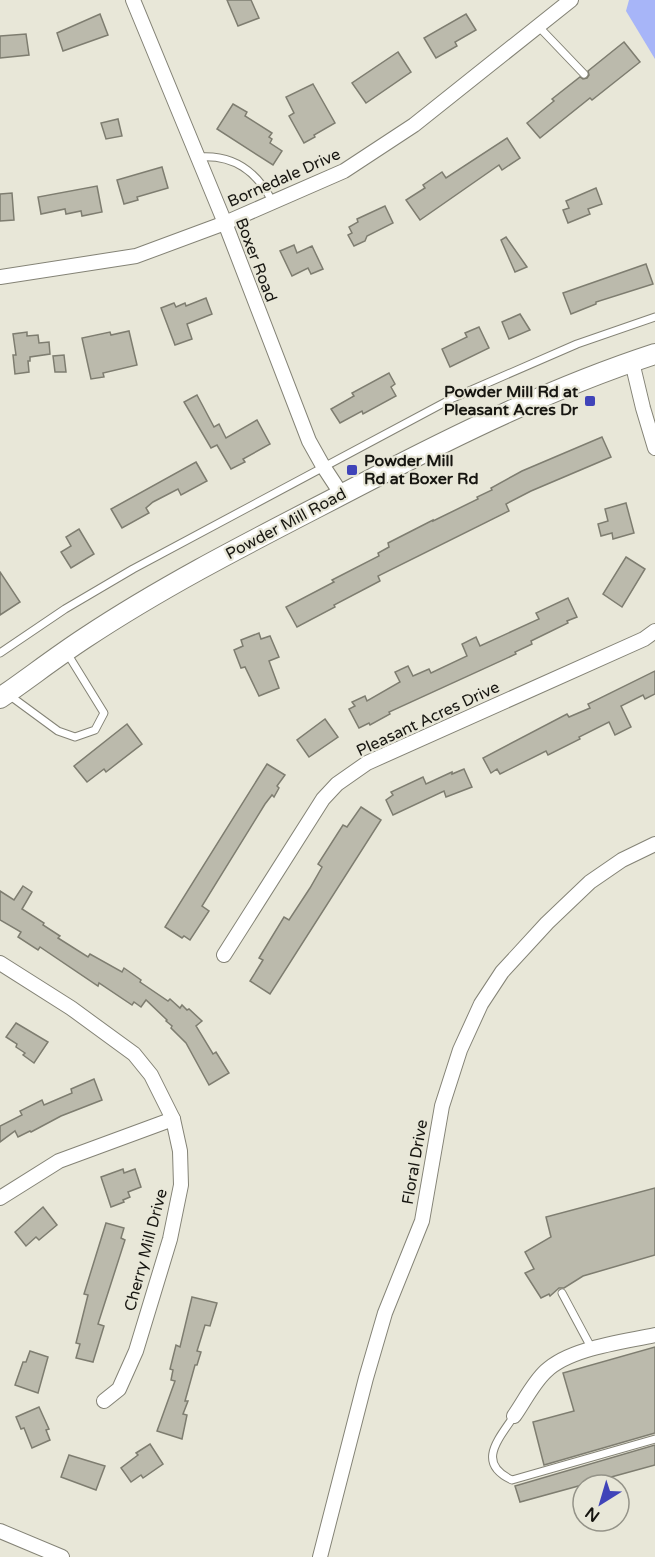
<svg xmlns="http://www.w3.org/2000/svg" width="655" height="1557" font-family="'Varela Round',sans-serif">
<rect width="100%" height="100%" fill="#e8e7d8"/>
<path fill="#a7b5f8" d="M629 0H655V59L626 11Z"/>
<g fill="#bbbaac" stroke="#7e7d70" stroke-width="1.5">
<path d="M227 0H251L259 18 238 26Z"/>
<path d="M100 14 108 35 63 51 57 33Z"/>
<path d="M466 14 476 30 455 42 457 46 436 58 424 38Z"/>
<path d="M26 34 29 55 0 58V36Z"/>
<path d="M624 42 640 62 592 100 590 98 540 138 527 123 554 101 552 99 580 77 583 79 587 78 589 75 588 71Z"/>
<path d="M398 52 411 72 366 103 352 83Z"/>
<path d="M313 84 335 123 314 135 315 137 304 143 289 116 294 113 286 97Z"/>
<path d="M233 104 247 112 245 116 272 133 269 137 272 139 270 143 282 151 273 165 217 129Z"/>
<path d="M118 119 122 136 106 139 101 123Z"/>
<path d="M507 138 520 158 502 170 499 165 420 220 406 200 425 188 423 185 442 172 446 178Z"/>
<path d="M162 167 168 188 137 197 138 200 124 204 117 180Z"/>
<path d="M97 186 102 212 82 216 81 211 66 214 65 209 41 214 38 197Z"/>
<path d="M596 188 602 204 588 209 590 214 568 223 563 210 569 208 566 201Z"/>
<path d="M12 193 14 220 0 221V194Z"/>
<path d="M385 206 393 223 367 236 365 241 354 246 348 235 352 233 349 227 358 222 357 219Z"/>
<path d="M506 237 527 267 515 272 501 240Z"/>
<path d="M294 245 297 253 312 246 323 269 311 274 308 268 292 276 280 251Z"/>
<path d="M646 264 653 284 596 302V304L571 314 563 293Z"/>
<path d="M206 298 212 314 187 324 192 339 175 345 161 308 174 303 176 307 185 303 186 306Z"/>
<path d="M520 314 530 330 509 339 502 322Z"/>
<path d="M479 327 489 348 450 367 442 349 467 337 465 333Z"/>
<path d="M129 331 137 365 103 373 104 377 91 379 82 338 110 332 111 335Z"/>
<path d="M27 332V336L38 335 39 343 49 342 50 354 30 357V361H28L29 372 15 374 13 355H16L13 334Z"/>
<path d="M64 355 66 372H55L53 356Z"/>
<path d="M389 373 395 384 391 387 396 396 363 414 362 411 340 423 331 409 354 396 352 393Z"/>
<path d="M197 395 214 427 219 424 226 438 257 420 270 444 243 459 245 462 231 469 217 445 211 448 184 402Z"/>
<path d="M602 437 611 457 531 491 506 504 509 511 378 576 380 581 378 582 334 605 335 607 297 627 286 607 334 582 332 580 379 556 378 553 389 547 388 543 433 520V521L478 499 477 497 492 490 491 488 522 471Z"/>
<path d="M196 462 207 481 181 495 178 489 153 502 146 508 149 513 122 528 111 509Z"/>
<path d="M626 503 634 533 613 539 612 533 601 536 598 524 608 521 605 509Z"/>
<path d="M79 529 94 554 71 568 61 552 71 546 66 537Z"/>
<path d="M626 557 645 569 622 607 603 594Z"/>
<path d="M0 572 20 602 0 615Z"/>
<path d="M568 598 577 617 567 621 568 623 531 641 532 644 515 652 516 654 389 712 390 714 370 725 369 723 359 728 349 709 355 706 352 702 365 696 367 701 400 682 395 672 408 666 413 676 429 669 431 673 467 656 462 644 476 637 480 646 539 619 536 613Z"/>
<path d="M259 633 261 639 270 636 279 657 269 661 279 688 259 696 245 667 241 668 234 650 243 646 241 640Z"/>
<path d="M655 671V694L645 699 643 695 621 706 631 727 615 735 609 722 579 737 580 739 548 755 546 751 500 774 497 769 491 773 483 758 567 714 569 717 590 708 588 704Z"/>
<path d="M325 719 338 737 309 757 297 740Z"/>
<path d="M127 724 142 744 106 772 104 769 87 782 74 766Z"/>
<path d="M267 764 285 775 277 786 279 788 274 797 272 795 265 804 202 906 209 911 190 940 184 936 182 938 165 927Z"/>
<path d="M464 769 472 787 446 797 444 791 393 815 386 800 393 795 391 792 423 777 426 784 452 772V774Z"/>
<path d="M361 807 381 820 270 994 250 981 263 960 259 958 284 917 289 920 310 888 322 867 318 864 343 825 347 827Z"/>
<path d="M23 886 32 892 22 909 44 923 43 925 60 936 58 938 88 957 90 954 122 972 124 968 141 980 140 982 168 1001 170 999 180 1008 182 1005 187 1010 189 1009 202 1021 196 1026 213 1054 216 1052 229 1073 209 1085 186 1043 171 1028 172 1026 166 1021 167 1020 146 1000 141 1007 134 1002 132 1005 99 983 98 986 40 947 38 950 18 937 21 932 0 920V891L14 900Z"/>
<path d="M16 1023 48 1042 34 1063 23 1055 25 1053 16 1047 17 1044 6 1037Z"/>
<path d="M94 1079 102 1100 61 1116 31 1132 30 1131 18 1137 15 1131 0 1142V1126L22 1115 20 1111 42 1100 44 1105 72 1093 71 1089Z"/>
<path d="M123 1169 124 1173 135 1169 141 1187 128 1192 130 1197 123 1200 124 1202 111 1207 101 1177Z"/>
<path d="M655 1188V1255L583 1276 564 1288H559L550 1296 549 1294 541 1298 525 1273 534 1269 525 1252 551 1237 546 1217Z"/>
<path d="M43 1207 57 1225 39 1240 36 1237 26 1246 15 1232Z"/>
<path d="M106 1223 124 1228 121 1238 125 1240 98 1324 104 1326 93 1362 76 1358 80 1344 76 1343 88 1295 84 1294Z"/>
<path d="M192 1297 217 1303 210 1326 205 1325 197 1351 201 1352 197 1365H195L185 1401H188L183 1414 187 1415 182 1439 157 1431 175 1381 171 1380 173 1370 170 1369 176 1345 180 1347Z"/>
<path d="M655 1347V1433L544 1465 533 1422 574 1411 563 1373Z"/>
<path d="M30 1351 48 1357 38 1393 15 1385 23 1362H26Z"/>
<path d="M39 1407 49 1429 46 1430 50 1440 32 1448 24 1428 21 1429 16 1417Z"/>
<path d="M150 1444 163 1464 143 1478 141 1475 131 1482 121 1468 138 1455 136 1453Z"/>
<path d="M655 1445V1465L520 1502 515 1486Z"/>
<path d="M69 1455 105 1466 96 1490 61 1477Z"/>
</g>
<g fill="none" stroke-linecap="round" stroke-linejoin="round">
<defs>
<g id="lane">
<path d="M539 27 584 74"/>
<path d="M198 157C234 154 257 171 273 203"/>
<path d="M0 653 65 609 133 569 453 398 577 344 655 317"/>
<path d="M9 695 58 731 75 737 95 730 104 713 67 653"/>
<path d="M562 1293 592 1349"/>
<path d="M514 1416C498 1440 476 1463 512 1480L655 1439"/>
</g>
<g id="street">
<path d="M133 0 225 223 309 441 323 466 342 495"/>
<path d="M0 277 136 256 225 223 344 171 414 125 571 0"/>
<path d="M632 362 643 408 655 448"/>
<path d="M224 955 323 799 337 784 367 763 644 639 655 631"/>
<path d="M0 963 71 1008 134 1054 151 1075 173 1119 180 1151 181 1185 170 1239 136 1351 119 1389 104 1401"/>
<path d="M0 1198 59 1161 173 1119"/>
<path d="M514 1416C524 1402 533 1383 546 1371 570 1348 623 1342 655 1335"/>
<path d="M0 1531 62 1557"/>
<path d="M320 1557 366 1378 385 1313 422 1221 442 1106 460 1050 481 1004 502 972 547 923 590 882 622 860 655 844"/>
</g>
<path id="secondary" d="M0 698C29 678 56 657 85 638 174 579 270 532 364 483 458 434 554 387 655 354"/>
</defs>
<use href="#lane" stroke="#848376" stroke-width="9"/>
<use href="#street" stroke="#848376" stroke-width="16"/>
<use href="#secondary" stroke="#848376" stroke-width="22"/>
<use href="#lane" stroke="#fff" stroke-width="7"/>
<use href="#street" stroke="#fff" stroke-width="14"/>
<use href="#secondary" stroke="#fff" stroke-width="20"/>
</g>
<g fill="#4044b9" stroke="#e8e7d8" stroke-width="2">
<rect x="584" y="395" width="12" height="12" rx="3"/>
<rect x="346" y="464" width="12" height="12" rx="3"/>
</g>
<g text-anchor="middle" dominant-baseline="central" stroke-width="4.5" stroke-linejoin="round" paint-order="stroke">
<g font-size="16" fill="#171611" stroke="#e8e7d8">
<text transform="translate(284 178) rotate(-24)">Bornedale Drive</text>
<text transform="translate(256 260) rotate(69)">Boxer Road</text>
<text transform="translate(286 524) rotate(-28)">Powder Mill Road</text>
<text transform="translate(428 719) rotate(-25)">Pleasant Acres Drive</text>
<text transform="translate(415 1162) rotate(-80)">Floral Drive</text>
<text transform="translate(146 1250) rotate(-75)">Cherry Mill Drive</text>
</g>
<g font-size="16" font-weight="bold" fill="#171611" stroke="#e8e7d8" text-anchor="end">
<text x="578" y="392">Powder Mill Rd at<tspan x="578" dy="18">Pleasant Acres Dr</tspan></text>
<text x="364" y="461" text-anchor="start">Powder Mill<tspan x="364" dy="18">Rd at Boxer Rd</tspan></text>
</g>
</g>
<g transform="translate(601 1503) rotate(217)"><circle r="28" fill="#e8e7d8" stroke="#949388" stroke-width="1.5"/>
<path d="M0-4.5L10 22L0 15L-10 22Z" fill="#4044b9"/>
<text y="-9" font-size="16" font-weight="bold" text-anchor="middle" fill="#171611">N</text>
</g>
</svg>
